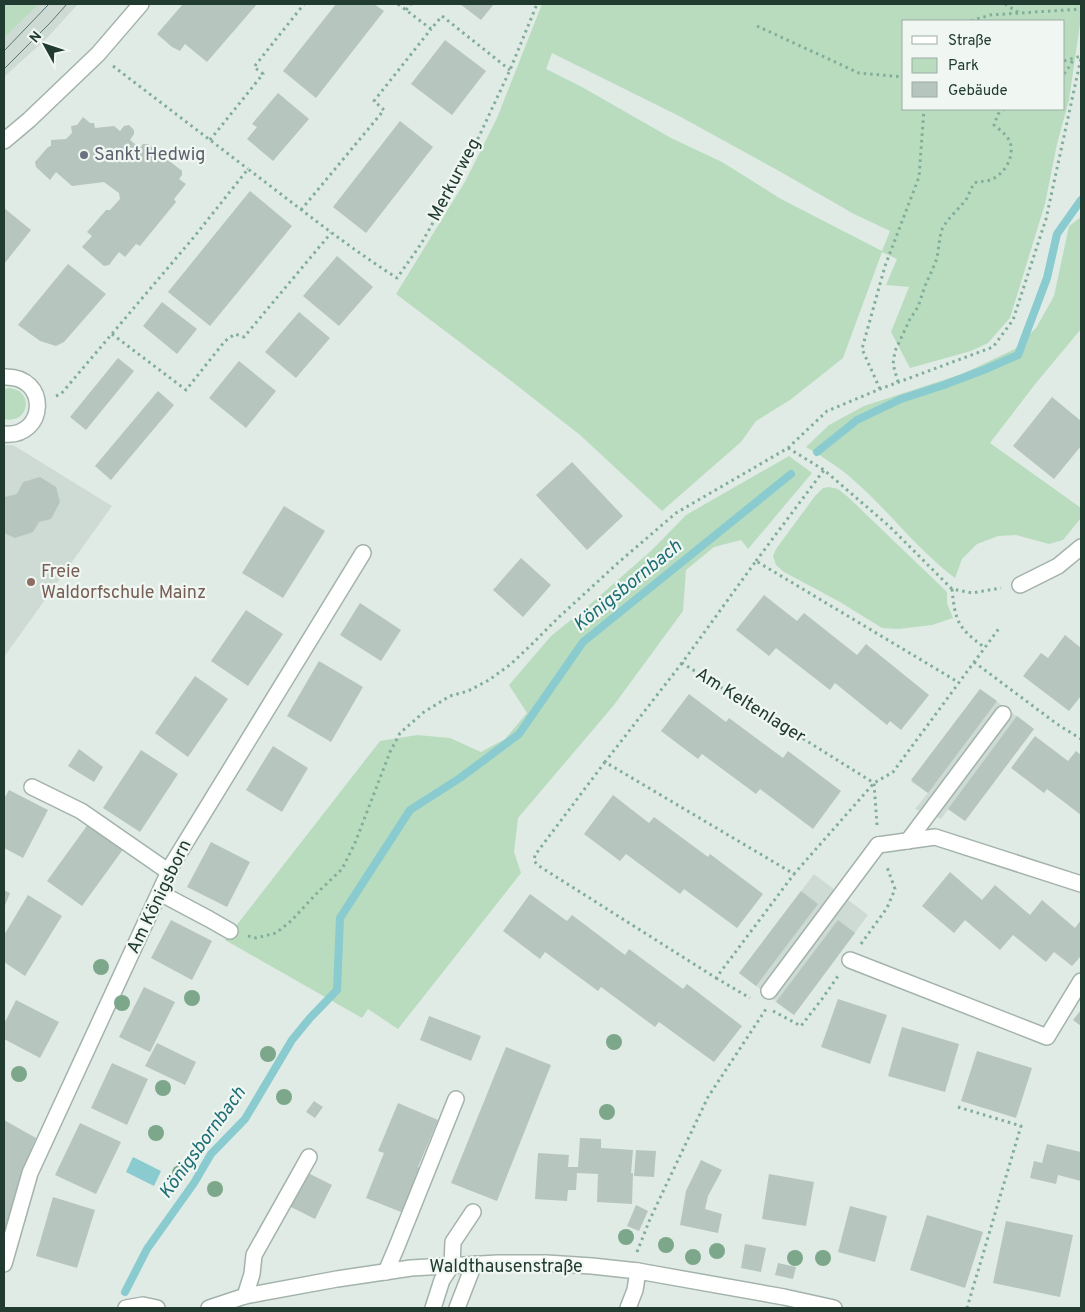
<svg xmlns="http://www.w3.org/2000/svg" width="1085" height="1312" font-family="Overpass,sans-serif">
<rect width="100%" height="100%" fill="#e0ebe5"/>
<g fill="#cedad4">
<path d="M39 4H78L47 38 4 77V38Z"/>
<path d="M4 445H13L112 506 4 657Z"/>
<path d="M980 689 1034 729 965 821 948 809 941 819 915 809 928 793 911 782Z"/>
<path d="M814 874 868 915 794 1015 739 973Z"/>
</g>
<g fill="#b9dcbf" fill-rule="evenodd">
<path d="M4 4H39L4 38Z"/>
<path d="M542 4H1081V17L1069 100 1057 144 1045 204 1010 318 988 343 971 351 910 368 891 332 909 287 886 285 897 259 882 252 843 358 790 400 756 421 741 442 662 511 580 435 506 377 396 294 466 180 497 118ZM904 21H1064V109H904ZM552 53 679 116 779 171 854 214 890 231 882 251 781 199 722 162 671 138 582 87 546 69Z"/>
<path d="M1081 217V329L1036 383 990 443 1081 508V518L1063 540 1049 544 1016 535 998 536 977 544 962 559 955 578C919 551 892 515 859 485 842 469 825 458 806 447L829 425 864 406 962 374 1015 349 1036 328 1054 296 1069 226Z"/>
<path d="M9 388C35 390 29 425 4 419V389Z"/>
<path d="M789 456 812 473 748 549 741 540 714 547 686 570 683 611 614 705 518 818 514 852 521 873 398 1029 368 1009 362 1018 225 940 380 741 417 735 450 738 481 752 505 739 527 713 509 685 551 636 587 607 652 550 686 515Z"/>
<path d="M829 487 838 489 848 497 947 592V603L953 618 932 625 899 629 882 628 840 602 784 572 776 565 773 556 776 549 815 496 823 488Z"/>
</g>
<path fill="#89cbcf" d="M133 1157 161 1171 154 1186 126 1172Z"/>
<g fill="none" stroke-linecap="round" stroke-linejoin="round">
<g stroke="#89cbcf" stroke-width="8">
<path d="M817 452 857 420 901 399 944 385 986 369 1018 355 1047 278 1057 234 1081 200"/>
<path d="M125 1292 147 1249 194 1183 211 1154 245 1119 292 1040 310 1018 337 990 340 918 410 810 460 778 519 734 583 642 791 474"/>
</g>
</g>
<g fill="#b6c5be">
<path d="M183 4H257L207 62 185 44 180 51 172 47 157 34Z"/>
<path d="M336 4H374L384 11 316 98 283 71Z"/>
<path d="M460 4H494L481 20Z"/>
<path d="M445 40 486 71 452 115 411 84Z"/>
<path d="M278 93 309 119 273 161 247 139 257 127 252 124Z"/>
<path d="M83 117 90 123H94L95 128 114 126 120 131 124 126 129 125 134 130V134L130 140 140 148 143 144H148L182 171V175L179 179 186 184 174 199 176 202 140 246 136 244 125 257 119 252 109 265 104 266 82 247 92 236 87 232 106 210H110L120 199 119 193 104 182 72 186 56 172 50 180 36 167 35 162 48 147 51 146V140L66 139 72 133 71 126 77 125Z"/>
<path d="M400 121 433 147 366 233 333 207Z"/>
<path d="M250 191 292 226 210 326 168 292Z"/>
<path d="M4 208 31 230 4 264Z"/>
<path d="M337 256 373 287 339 326 303 296Z"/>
<path d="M68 264 106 294 64 342 56 346 40 341 18 325Z"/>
<path d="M162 302 197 329 177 354 143 326Z"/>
<path d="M299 312 330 338 296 378 265 352Z"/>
<path d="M118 358 134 371 86 430 70 417Z"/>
<path d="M239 361 276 391 246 428 209 398Z"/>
<path d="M158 391 174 405 111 480 95 466Z"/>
<path d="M1052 397 1081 421V446L1054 479 1013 446Z"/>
<path d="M572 462 623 516 587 550 536 495Z"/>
<path d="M40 477 56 487 60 502 51 519 39 522 33 532 15 538 4 533V498L5 497 17 494 23 482Z"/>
<path d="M284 506 325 531 283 598 242 573Z"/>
<path d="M521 558 551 585 523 617 493 590Z"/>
<path d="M764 595 797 621 804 613 857 655 866 644 929 695 901 730 890 721 887 725 835 683 830 690 776 648 769 656 736 630Z"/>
<path d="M360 603 401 630 381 661 340 635Z"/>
<path d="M246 610 283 634 248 686 211 661Z"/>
<path d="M1065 635 1081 648V696L1069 711 1023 676 1041 653 1048 658Z"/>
<path d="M319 661 363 687 331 742 287 716Z"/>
<path d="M195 676 228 699 188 757 155 733Z"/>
<path d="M980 689 997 701 928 793 911 780Z"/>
<path d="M689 694 726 722 729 718 783 758 788 751 841 791 813 829 760 789 756 794 702 754 698 759 661 731Z"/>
<path d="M1017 716 1034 729 965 821 948 809Z"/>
<path d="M1035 736 1068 761 1076 751 1081 755V815L1047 789 1044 793 1011 768Z"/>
<path d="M273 746 308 768 282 812 246 790Z"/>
<path d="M79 749 103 767 94 782 68 766Z"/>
<path d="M141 750 178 774 140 832 103 808Z"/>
<path d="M9 790 48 810 23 858 4 848V799Z"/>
<path d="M613 795 649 823 654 817 708 857 710 854 763 894 737 928 684 889 680 894 626 854 620 861 584 834Z"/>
<path d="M89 823 124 848 82 906 47 881Z"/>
<path d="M211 842 250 862 227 907 187 887Z"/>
<path d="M950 872 982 900 995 885 1030 915 1042 900 1075 928 1081 920V956L1072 966 1054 952 1046 962 1013 935 1000 950 965 920 954 933 922 906Z"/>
<path d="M4 890 10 893 4 908Z"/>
<path d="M801 891 818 904 756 986 739 973Z"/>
<path d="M530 894 567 921 572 915 625 955 629 949 683 989 687 984 742 1026 714 1062 659 1022 655 1027 601 987 598 991 545 952 540 959 503 931Z"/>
<path d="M28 895 62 916 25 976 4 962V935Z"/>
<path d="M171 920 212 941 192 980 151 958Z"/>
<path d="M838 920 855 933 794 1015 776 1002Z"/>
<path d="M144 987 175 1002 150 1052 119 1037Z"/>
<path d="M838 999 887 1015 870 1064 821 1047Z"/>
<path d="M16 1000 59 1022 40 1058 4 1039V1024Z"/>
<path d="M1081 1010V1026L1073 1020Z"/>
<path d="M429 1016 481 1036 471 1061 420 1040Z"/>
<path d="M902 1027 959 1044 945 1092 888 1076Z"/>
<path d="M157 1043 196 1062 185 1085 145 1066Z"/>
<path d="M506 1047 551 1065 497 1201 451 1183Z"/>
<path d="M977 1051 1032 1068 1016 1118 961 1101Z"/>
<path d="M112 1063 148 1079 127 1125 91 1108Z"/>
<path d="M314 1101 323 1107 315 1118 306 1112Z"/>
<path d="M398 1103 438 1120 418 1167 424 1170 406 1214 366 1198 384 1153 378 1151Z"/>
<path d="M4 1120 36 1138 23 1169 4 1235Z"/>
<path d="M80 1123 121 1142 96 1194 55 1175Z"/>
<path d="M580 1138 601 1139V1148L633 1150 631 1173H633L632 1204 597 1202 598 1174 577 1173 576 1190H568L567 1201 535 1199 538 1153 569 1155 568 1167H578Z"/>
<path d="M1047 1144 1081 1152V1181L1058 1175 1056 1184 1030 1178 1034 1161 1042 1163Z"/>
<path d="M636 1150 656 1151 654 1177 634 1176Z"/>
<path d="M701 1160 722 1170 708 1196 705 1209 722 1214 718 1233 680 1225 686 1191Z"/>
<path d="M304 1171 332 1185 315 1219 287 1205Z"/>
<path d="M769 1174 814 1182 806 1226 762 1219Z"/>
<path d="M53 1197 95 1210 77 1268 36 1256Z"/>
<path d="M636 1205 648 1211 639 1231 627 1226Z"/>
<path d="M850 1206 887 1216 875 1262 838 1252Z"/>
<path d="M927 1215 983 1232 965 1288 910 1270Z"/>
<path d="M1006 1221 1073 1235 1060 1297 993 1283Z"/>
<path d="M745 1244 766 1248 761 1272 741 1268Z"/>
<path d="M778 1263 796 1267 793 1279 775 1275Z"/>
</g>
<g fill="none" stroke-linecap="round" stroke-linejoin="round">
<defs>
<g id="service">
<path d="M32 787 81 811 169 872"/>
<path d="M908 841 1003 714"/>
<path d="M160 893 209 919 230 931"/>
<path d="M850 960 1047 1037 1081 981"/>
<path d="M769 991 878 845"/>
<path d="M386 1272 397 1246 456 1099"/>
<path d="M245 1296 252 1274 254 1255 309 1157"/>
<path d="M433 1308 442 1280 452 1265 453 1242 473 1212"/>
<path d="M457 1308 474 1264"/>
</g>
<g id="minor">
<path d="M4 141 29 120 98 54 141 4"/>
<path d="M4 377C50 375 47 438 4 434"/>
<path d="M1020 585 1058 566 1081 547"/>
<path d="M878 845 935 837 1081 884"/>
<path d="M4 1264 30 1173 173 863 363 553"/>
<path d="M126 1308 143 1305 157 1308"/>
<path d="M209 1308 245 1296 261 1293 337 1279 411 1268 498 1263H546L592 1266 638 1271 784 1297 834 1308"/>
<path d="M628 1308 635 1290 638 1271"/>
</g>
</defs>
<use href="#service" stroke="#a3b3ab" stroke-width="18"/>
<use href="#minor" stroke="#a3b3ab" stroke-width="18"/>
<g stroke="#81ae9b" stroke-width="3" stroke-dasharray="2.5 4" stroke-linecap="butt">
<path d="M398 4 431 29 442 16 510 70"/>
<path d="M1005 4 1019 13"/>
<path d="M406 10 411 4"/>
<path d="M971 21 990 15 1081 9"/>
<path d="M757 26 859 73 904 77"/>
<path d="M1064 61 1081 56"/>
<path d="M113 66 248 169"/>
<path d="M1064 74 1069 67 1074 58"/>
<path d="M210 140 263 74 254 67 304 4"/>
<path d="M301 210 384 110 374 101 431 29"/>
<path d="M112 334 186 390 225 341 235 334 244 337 331 233"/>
<path d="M898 382 893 364 895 351 910 319 918 307 925 286 933 268 937 258 941 231 947 221 966 200 974 183C980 181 985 182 990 180 1004 175 1015 157 1010 142 1007 135 1000 130 994 125L998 114 1004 109"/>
<path d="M880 389 862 349 885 266 919 177 924 109"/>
<path d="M56 396 61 394 194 237 248 169C297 206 345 245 397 278L421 244 468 160 510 70 537 4"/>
<path d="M788 448 824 470 889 526 952 589 972 593 1001 588"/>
<path d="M756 561 824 470"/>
<path d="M952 589C955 621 958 628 984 647"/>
<path d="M974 662 1057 724 1081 739"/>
<path d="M682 663 605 762 794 874 874 783 893 772 1000 627"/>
<path d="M605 762 535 855 534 861 539 866 716 978 794 874"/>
<path d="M877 825 874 783 682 663 756 561 958 682"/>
<path d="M248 936 256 938 276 933 291 921 318 892 342 869 355 843 390 752 400 733 424 712 450 696 468 691 489 680 511 664 531 645 558 618 619 562 676 513 788 448 827 411 880 389 993 347 1013 320 1046 219 1081 58"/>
<path d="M861 944 887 908 895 889 887 867"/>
<path d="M716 978 750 998"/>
<path d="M773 1011 801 1026 822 999 838 976"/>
<path d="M958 1107 1021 1126 967 1308"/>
<path d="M637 1252 650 1219 708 1097 766 1009"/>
</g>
<use href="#service" stroke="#fff" stroke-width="15"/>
<use href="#minor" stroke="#fff" stroke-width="15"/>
<g stroke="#5b766d" stroke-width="1">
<path d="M4 51 49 4"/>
<path d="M4 69 50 23 67 4"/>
</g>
</g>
<g fill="#7da78a">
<circle cx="101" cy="967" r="8"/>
<circle cx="192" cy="998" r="8"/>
<circle cx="122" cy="1003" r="8"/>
<circle cx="614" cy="1042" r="8"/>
<circle cx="268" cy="1054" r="8"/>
<circle cx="19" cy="1074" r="8"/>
<circle cx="163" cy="1088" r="8"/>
<circle cx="284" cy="1097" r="8"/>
<circle cx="607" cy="1112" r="8"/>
<circle cx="156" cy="1133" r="8"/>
<circle cx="180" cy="1173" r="8"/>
<circle cx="215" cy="1189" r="8"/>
<circle cx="626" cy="1237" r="8"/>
<circle cx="666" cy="1245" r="8"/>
<circle cx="717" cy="1251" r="8"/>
<circle cx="693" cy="1257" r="8"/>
<circle cx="795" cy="1258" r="8"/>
<circle cx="823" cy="1258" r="8"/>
</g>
<circle fill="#6b7280" stroke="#f0f7f3" stroke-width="2" cx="84" cy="155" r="5"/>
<circle fill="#8d6e63" stroke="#f0f7f3" stroke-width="2" cx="31" cy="582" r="5"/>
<g text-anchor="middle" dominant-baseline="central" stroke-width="4.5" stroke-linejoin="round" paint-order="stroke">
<g font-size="18" fill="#5b616d" stroke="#f0f7f3" text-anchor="start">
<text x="94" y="155">Sankt Hedwig</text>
</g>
<g font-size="18" fill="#213b31" stroke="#f0f7f3">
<text transform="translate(455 180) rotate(-62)">Merkurweg</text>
<text transform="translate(750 706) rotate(32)">Am Keltenlager</text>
<text transform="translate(160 897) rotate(-64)">Am Königsborn</text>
<text x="506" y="1267">Waldthausenstraße</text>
</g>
<g font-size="18" fill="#785e54" stroke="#f0f7f3" text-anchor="start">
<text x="41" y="572">Freie<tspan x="41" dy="21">Waldorfschule Mainz</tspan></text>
</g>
<g font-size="19" font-style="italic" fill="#1d6f75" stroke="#f0f7f3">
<text transform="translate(628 586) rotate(-39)">Königsbornbach</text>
<text transform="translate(203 1143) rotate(-54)">Königsbornbach</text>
</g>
</g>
<rect width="1085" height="1312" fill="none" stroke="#213b31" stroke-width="10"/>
<rect x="902" y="20" width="162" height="90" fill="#f0f7f3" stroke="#9daca5"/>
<rect x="912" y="36" width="25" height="8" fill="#ffffff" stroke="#9daca5"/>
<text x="948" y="45" font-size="15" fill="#213b31">Straße</text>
<rect x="912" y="58" width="25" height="15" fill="#b9dcbf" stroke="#9daca5"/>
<text x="948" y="70" font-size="15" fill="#213b31">Park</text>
<rect x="912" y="82" width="25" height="15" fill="#b6c5be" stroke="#9daca5"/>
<text x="948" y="95" font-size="15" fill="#213b31">Gebäude</text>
<g transform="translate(45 45) rotate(310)" stroke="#f0f7f3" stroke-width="4" paint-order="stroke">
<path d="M0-4L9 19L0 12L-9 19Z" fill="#213b31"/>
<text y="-8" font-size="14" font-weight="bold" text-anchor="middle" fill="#213b31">N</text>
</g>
</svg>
